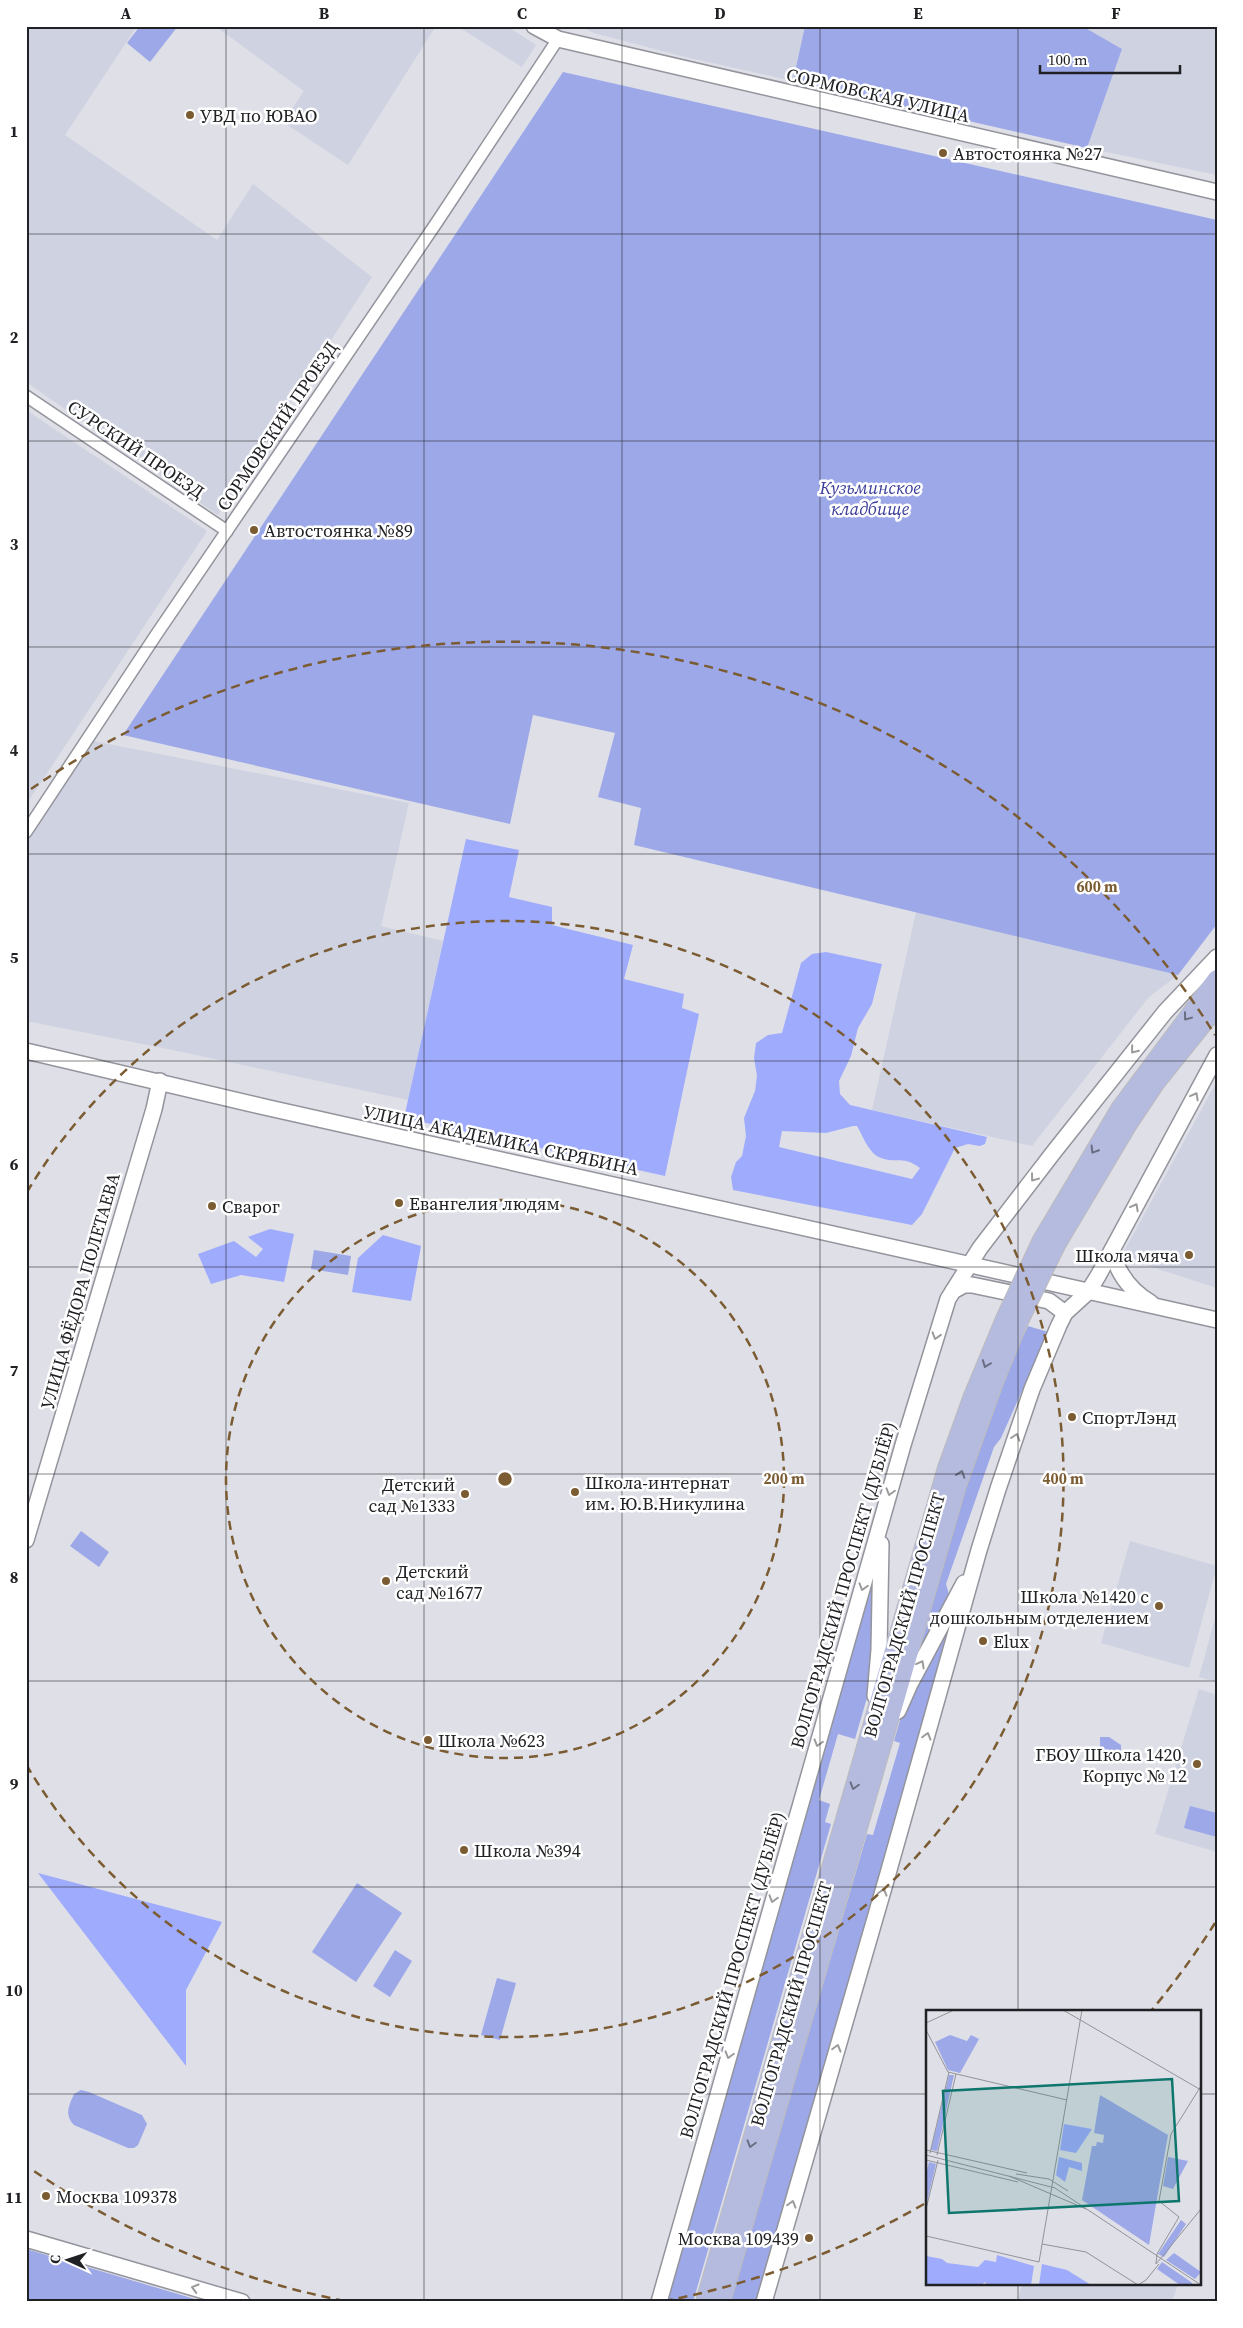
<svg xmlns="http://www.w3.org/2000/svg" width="1243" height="2328" font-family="'Source Serif 4',serif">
<rect width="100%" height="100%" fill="#dedfe7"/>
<g fill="#cfd2e1">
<path d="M26 26H137L65 135 217 240 253 184 372 277 218 515 26 382Z"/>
<path d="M215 26H436L348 165 283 122 304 91Z"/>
<path d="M457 26H507L536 45 522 67Z"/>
<path d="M580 26H805L793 81 681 56 594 33Z"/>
<path d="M1082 26H1217V175L1087 148 1122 49Z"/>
<path d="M26 410 207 531 26 805Z"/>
<path d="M93 741 409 803 381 926 443 941 408 1100 168 1049 26 1021V840Z"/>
<path d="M916 912 1178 975 1149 997 1032 1146 872 1110Z"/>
<path d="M1217 1081V1288L1121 1257Z"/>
<path d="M1130 1541 1217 1566 1189 1668 1101 1643Z"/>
<path d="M1217 1611V1682L1199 1677Z"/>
<path d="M1199 1689 1217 1695V1852L1155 1834Z"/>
<path d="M1022 2284H1178L1172 2302H1017Z"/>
</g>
<g fill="#9da8e8">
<path d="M140 26H178L150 62 127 43Z"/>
<path d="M805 26H1082L1122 49 1087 148 793 81Z"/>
<path d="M563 72 1217 220V924L1178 975 634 845 641 808 598 797 615 733 533 715 510 824 123 735Z"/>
<path d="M314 1250 351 1256 348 1275 311 1269Z"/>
<path d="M1028 1326 1048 1332 1001 1438 994 1447 946 1584 950 1598 909 1674C943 1556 974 1437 1028 1326Z"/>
<path d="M81 1531 109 1552 99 1567 70 1546Z"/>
<path d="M876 1576 873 1677 855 1739 838 1734 819 1800 830 1804 825 1822 831 1824 693 2302H660L870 1577Z"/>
<path d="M961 1600 759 2302H730L867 1834 873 1835 900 1743 894 1741 907 1696Z"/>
<path d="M1100 1737H1109L1121 1745V1752L1100 1753Z"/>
<path d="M1190 1806 1217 1813V1837L1184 1828Z"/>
<path d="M357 1883 402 1913 356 1982 312 1952Z"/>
<path d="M395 1950 412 1961 390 1997 373 1986Z"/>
<path d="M497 1978 516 1983 500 2040 481 2035Z"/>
<path d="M81 2090 89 2092 142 2115 147 2124 138 2145 134 2148H128L74 2125C64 2114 69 2106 74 2094Z"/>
<path d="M26 2249 205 2302H26Z"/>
</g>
<g fill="#9fabfd" fill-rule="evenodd">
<path d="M466 839 519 850 509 897 552 907V925L633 945 624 979 684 994 682 1008 699 1014 665 1176 404 1118Z"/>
<path d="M826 952 882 964 872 1004 858 1028 851 1056 839 1081 840 1094 850 1105 987 1137 985 1144 980 1146 968 1144 955 1148 922 1214 912 1225 733 1190 731 1177 736 1162 742 1156 746 1136 744 1118 755 1091 757 1076 754 1058 756 1043 768 1035 782 1033 801 963 812 954ZM853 1126H857C863 1136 869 1154 881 1158 897 1164 902 1155 920 1168L912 1179 779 1147 782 1131 826 1133Z"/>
<path d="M270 1229 294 1234 284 1282 241 1275 211 1284 198 1254 234 1241 256 1257 263 1249 248 1237Z"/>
<path d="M383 1235 421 1246 411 1301 352 1292 358 1258Z"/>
<path d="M38 1873 222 1922 186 1990V2066Z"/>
</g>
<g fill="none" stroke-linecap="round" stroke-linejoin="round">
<defs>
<g id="street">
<path d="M26 396 227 531"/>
<path d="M26 832 156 635 437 222 558 39"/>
</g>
<g id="secondary">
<path d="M534 26 558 39 1217 192"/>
<path d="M26 1051 269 1108 1217 1320"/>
<path d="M1112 1250C1117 1273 1131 1291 1151 1303"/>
<path d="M953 1291 964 1285H972L1049 1301 1065 1313"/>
<path d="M26 1540 154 1109 160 1081"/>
<path d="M875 1696 879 1650 881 1544"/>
<path d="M898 1711 910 1684 964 1583"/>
<path d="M26 2239 242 2302"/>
<path d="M659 2302 903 1445 948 1299 980 1248 1053 1153 1165 1012 1217 957"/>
<path d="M764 2302 887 1877 979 1550 998 1489 1032 1389 1059 1325 1065 1313 1088 1292 1098 1276 1217 1055"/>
</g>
<g id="primary">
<path d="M1042 1240 1120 1109 1217 979"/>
<path d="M1056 1245 1128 1124 1156 1082 1217 1006"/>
<path d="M705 2302 947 1468 973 1396 1005 1319"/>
<path d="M721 2302 957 1485 994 1382 1018 1323"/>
</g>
</defs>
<use href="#street" stroke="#93949c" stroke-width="14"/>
<use href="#secondary" stroke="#93949c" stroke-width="18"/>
<use href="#primary" stroke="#bcbcbd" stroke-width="20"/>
<use href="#street" stroke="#fff" stroke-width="11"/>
<use href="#secondary" stroke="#fff" stroke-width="15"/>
<use href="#primary" stroke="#b5badf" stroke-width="18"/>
<defs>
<g id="primary-bridge">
<path d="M1005 1319 1042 1240"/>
<path d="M1018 1323 1056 1245"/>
</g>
</defs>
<use href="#primary-bridge" stroke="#bcbcbd" stroke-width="20" stroke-linecap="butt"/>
<use href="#primary-bridge" stroke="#b5badf" stroke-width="18"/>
</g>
<defs><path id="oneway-chevron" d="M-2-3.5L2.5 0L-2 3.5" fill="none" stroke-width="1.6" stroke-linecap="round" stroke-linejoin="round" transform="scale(1.25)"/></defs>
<g stroke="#6a6e82">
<use href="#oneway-chevron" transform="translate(1187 1017) rotate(127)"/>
<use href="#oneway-chevron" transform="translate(1094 1150) rotate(122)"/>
<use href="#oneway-chevron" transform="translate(986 1364) rotate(111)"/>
<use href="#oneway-chevron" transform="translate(961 1474) rotate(-71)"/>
<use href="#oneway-chevron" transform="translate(854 1786) rotate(106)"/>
<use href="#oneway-chevron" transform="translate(751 2144) rotate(106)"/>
</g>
<g stroke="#9b9b9c">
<use href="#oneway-chevron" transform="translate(1134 1050) rotate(129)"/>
<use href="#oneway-chevron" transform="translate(1195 1096) rotate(-62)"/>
<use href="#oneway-chevron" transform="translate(1034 1178) rotate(127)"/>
<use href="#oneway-chevron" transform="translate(1135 1207) rotate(-62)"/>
<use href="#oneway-chevron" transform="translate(936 1336) rotate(107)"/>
<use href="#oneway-chevron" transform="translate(1016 1437) rotate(-72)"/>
<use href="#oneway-chevron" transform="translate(890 1492) rotate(106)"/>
<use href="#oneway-chevron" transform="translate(863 1587) rotate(106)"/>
<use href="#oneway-chevron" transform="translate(921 1664) rotate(-61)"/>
<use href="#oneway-chevron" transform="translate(927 1736) rotate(-74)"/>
<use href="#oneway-chevron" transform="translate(818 1743) rotate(106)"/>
<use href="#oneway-chevron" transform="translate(883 1892) rotate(-74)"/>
<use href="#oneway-chevron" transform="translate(773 1899) rotate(106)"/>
<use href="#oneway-chevron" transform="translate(837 2048) rotate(-74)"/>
<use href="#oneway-chevron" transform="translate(729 2055) rotate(106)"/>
<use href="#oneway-chevron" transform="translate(792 2204) rotate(-74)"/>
<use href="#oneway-chevron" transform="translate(195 2288) rotate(-164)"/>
</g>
<path fill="none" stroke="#202124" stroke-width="1" stroke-opacity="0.55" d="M226 26V2302M424 26V2302M622 26V2302M820 26V2302M1018 26V2012M26 234H1217M26 441H1217M26 647H1217M26 854H1217M26 1061H1217M26 1267H1217M26 1474H1217M26 1681H1217M26 1887H1217M26 2094H927M1199 2094H1217M1018 2284V2302"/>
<g fill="none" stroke="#7b5b31" stroke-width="2.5" stroke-dasharray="9 6">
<circle cx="505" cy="1479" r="279"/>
<path d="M27 1192A558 558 0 1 1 27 1766"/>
<path d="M1215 1923A837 837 0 0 1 1151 2011M924 2204A837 837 0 0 1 665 2301M345 2301A837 837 0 0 1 31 2169M31 789A837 837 0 0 1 1215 1035"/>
</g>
<g fill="#7b5b31" stroke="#fff" stroke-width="2">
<circle cx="190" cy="115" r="5"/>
<circle cx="943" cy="153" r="5"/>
<circle cx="254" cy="530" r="5"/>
<circle cx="399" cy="1203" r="5"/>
<circle cx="212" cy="1206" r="5"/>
<circle cx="1189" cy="1255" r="5"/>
<circle cx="1072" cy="1417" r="5"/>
<circle cx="575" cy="1492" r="5"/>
<circle cx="465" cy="1494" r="5"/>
<circle cx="386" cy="1581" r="5"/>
<circle cx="1159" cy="1606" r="5"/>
<circle cx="983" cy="1641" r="5"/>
<circle cx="428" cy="1740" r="5"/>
<circle cx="1197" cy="1764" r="5"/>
<circle cx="464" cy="1850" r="5"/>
<circle cx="46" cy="2196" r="5"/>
<circle cx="809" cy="2238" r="5"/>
</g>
<g text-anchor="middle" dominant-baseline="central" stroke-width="5" stroke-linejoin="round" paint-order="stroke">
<g font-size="18" fill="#202124" stroke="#fff">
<text transform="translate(878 95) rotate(13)">СОРМОВСКАЯ УЛИЦА</text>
<text transform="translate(277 426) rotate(-56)">СОРМОВСКИЙ ПРОЕЗД</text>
<text transform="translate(136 449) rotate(34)">СУРСКИЙ ПРОЕЗД</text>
<text transform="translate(501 1140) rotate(12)">УЛИЦА АКАДЕМИКА СКРЯБИНА</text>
<text transform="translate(80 1291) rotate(-74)">УЛИЦА ФЁДОРА ПОЛЕТАЕВА</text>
<text transform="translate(843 1585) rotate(-74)">ВОЛГОГРАДСКИЙ ПРОСПЕКТ (ДУБЛЁР)</text>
<text transform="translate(904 1615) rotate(-74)">ВОЛГОГРАДСКИЙ ПРОСПЕКТ</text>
<text transform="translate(732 1975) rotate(-74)">ВОЛГОГРАДСКИЙ ПРОСПЕКТ (ДУБЛЁР)</text>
<text transform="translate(791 2004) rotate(-74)">ВОЛГОГРАДСКИЙ ПРОСПЕКТ</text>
</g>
<g font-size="18" fill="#202124" stroke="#fff" text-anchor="start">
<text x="200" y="115">УВД по ЮВАО</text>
<text x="953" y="153">Автостоянка №27</text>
<text x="264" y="530">Автостоянка №89</text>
<text x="409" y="1203">Евангелия людям</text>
<text x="222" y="1206">Сварог</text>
<text x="1179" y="1255" text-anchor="end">Школа мяча</text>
<text x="1082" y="1417">СпортЛэнд</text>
<text x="585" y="1482">Школа-интернат<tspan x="585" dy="21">им. Ю.В.Никулина</tspan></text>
<text x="455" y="1484" text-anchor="end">Детский<tspan x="455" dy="21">сад №1333</tspan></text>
<text x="396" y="1571">Детский<tspan x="396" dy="21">сад №1677</tspan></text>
<text x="1149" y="1596" text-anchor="end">Школа №1420 с<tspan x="1149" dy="21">дошкольным отделением</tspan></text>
<text x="993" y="1641">Elux</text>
<text x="438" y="1740">Школа №623</text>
<text x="1187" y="1754" text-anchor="end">ГБОУ Школа 1420,<tspan x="1187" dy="21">Корпус № 12</tspan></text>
<text x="474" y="1850">Школа №394</text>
<text x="56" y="2196">Москва 109378</text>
<text x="799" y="2238" text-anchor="end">Москва 109439</text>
</g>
<g font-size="18" font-style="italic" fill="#3a3c99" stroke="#fff">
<text x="870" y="487">Кузьминское<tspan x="870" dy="21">кладбище</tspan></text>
</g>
</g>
<g transform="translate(926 2010)">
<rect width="275" height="275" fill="#dedfe7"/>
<path d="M24 25 41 31 45 25 53 29 34 63 22 60 9 32ZM23 65H28L11 141 5 140ZM174 85 242 125 223 235 156 190 166 136H170L171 132 177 133 178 125 168 123ZM242 147 262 151 247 179 237 176ZM3 152 10 154 0 196V164ZM255 210 260 214 238 247 232 244ZM248 243 275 262 269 269 240 250ZM236 252 265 272 267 275H254L231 259Z" fill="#9da8e8"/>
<path d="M138 114 166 119 150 143 134 140ZM133 147 156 153V161L143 157 139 172 130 165ZM71 245 108 256 105 275H61L59 272 55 275H0V246L16 249 21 253 52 257 59 250 70 252ZM116 254 141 260 165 275H113Z" fill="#9fabfd"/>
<path fill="none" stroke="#929399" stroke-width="1" d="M137 0 275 80M0 13 28 0M0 20 22 62 141 90M0 140 101 163M4 143 23 62M0 145 129 178 275 275M11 145 30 64M0 150 92 172M90 164 123 169 142 181M83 166 160 199M0 199 12 150M253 207 233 191 245 124 275 76M253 207 231 244 230 254 275 199M0 226 113 252 156 0M116 234 160 242 212 275 220 270 233 254"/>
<path fill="#0f766e" fill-opacity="0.15" stroke="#0f766e" stroke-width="2.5" d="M246 69 253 191 23 203 17 81Z"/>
<rect width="275" height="275" fill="none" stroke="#202124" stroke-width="2.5"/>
</g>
<circle cx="505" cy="1479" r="8" fill="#7b5b31" stroke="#fff" stroke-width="2.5"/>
<g font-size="15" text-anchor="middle" font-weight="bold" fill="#7b5b31" stroke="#fff" stroke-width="5" stroke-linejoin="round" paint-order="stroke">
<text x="1097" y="892">600 m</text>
<text x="784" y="1484">200 m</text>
<text x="1063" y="1484">400 m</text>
</g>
<rect width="1243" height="2328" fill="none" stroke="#ffffff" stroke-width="55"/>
<g transform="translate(68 2260) rotate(273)" stroke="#ffffff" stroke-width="4" paint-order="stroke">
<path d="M0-4L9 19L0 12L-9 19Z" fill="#202124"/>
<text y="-8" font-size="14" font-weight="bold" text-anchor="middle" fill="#202124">С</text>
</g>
<path d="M1040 65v8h140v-8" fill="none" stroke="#202124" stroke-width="2.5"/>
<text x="1048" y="65" font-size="15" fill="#202124" stroke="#ffffff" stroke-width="4" paint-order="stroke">100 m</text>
<rect x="28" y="28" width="1188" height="2272" fill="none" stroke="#202124" stroke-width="2"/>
<g font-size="16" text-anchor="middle" font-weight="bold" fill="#202124">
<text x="126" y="19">A</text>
<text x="324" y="19">B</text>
<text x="522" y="19">C</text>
<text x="720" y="19">D</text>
<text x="918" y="19">E</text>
<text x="1116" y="19">F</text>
<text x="14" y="137">1</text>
<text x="14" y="343">2</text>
<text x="14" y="550">3</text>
<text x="14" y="756">4</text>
<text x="14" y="963">5</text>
<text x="14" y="1170">6</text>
<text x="14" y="1376">7</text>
<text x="14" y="1583">8</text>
<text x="14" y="1790">9</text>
<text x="14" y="1996">10</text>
<text x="14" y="2203">11</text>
</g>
</svg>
